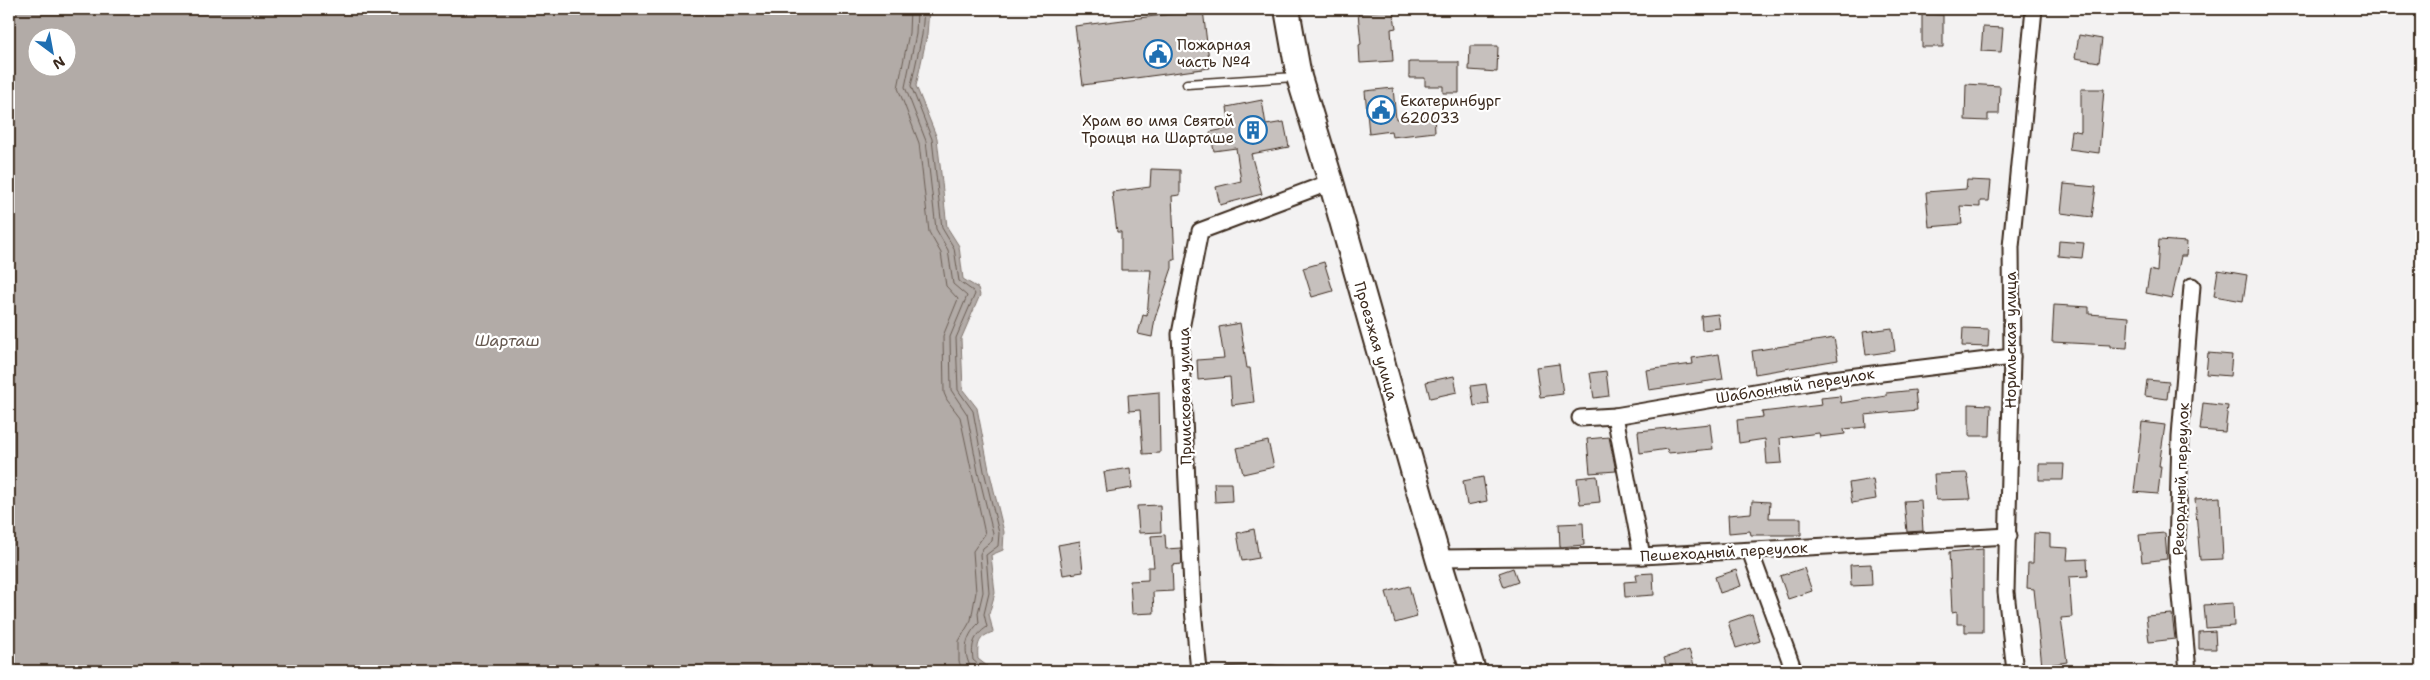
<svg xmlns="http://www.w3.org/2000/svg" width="2430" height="680" font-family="'Shantell Sans',sans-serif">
<rect width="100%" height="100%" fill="#f3f2f2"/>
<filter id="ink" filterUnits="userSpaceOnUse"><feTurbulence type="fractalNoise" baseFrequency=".02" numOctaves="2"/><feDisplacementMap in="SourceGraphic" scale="10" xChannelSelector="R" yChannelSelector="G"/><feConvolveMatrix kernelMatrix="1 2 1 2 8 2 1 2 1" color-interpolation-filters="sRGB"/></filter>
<g filter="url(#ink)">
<path fill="#b2aba7" stroke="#827770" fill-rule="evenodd" d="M9 9H929L927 35 916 86 937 138 947 227 959 246 963 279 978 288 980 295 961 339 963 390 977 408 989 470 1004 532 1003 550 991 555 995 593 989 614 993 632C978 637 977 644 978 659L987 666 984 671H9ZM38 38H68V68H38Z"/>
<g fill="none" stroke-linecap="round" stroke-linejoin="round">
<g stroke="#6b5e55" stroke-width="1">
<path d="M910 9 909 33 898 88 919 143 929 232 941 253 946 286 958 299 943 336 944 393 947 400 960 417 985 534 973 551 976 592 971 620 959 641V662L964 671"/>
<path d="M917 9 916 34 905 87 926 141 936 229 948 250 953 284 967 296 950 337 951 390 967 414 978 472 993 533 992 541 983 548 980 554 983 592 978 613 979 623C964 637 962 655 973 671"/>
<path d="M924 9 922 35 911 86 932 139 942 228 954 248 959 281 973 291 975 294 956 338 958 390 973 411 984 471 999 533 998 546 986 555 989 593 984 614 987 627C974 636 971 644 973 660L980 666V671"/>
</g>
</g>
<g fill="#c6c0bd" stroke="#3b2a1e">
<path d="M1393 9 1396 28 1391 29 1393 61 1360 63 1359 45 1361 44 1358 13Z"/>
<path d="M1203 10 1210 68 1083 85 1075 26Z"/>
<path d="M1922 14 1943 15V47H1922Z"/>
<path d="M1983 27 2003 28 2001 52 1981 51Z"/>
<path d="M2079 35 2102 39 2099 62 2075 58Z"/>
<path d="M1470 46H1498L1497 72 1469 70Z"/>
<path d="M1409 62H1459V93H1443V86H1425V78H1409Z"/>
<path d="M1966 84 2000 86 1999 114H1988V121L1965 120Z"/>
<path d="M1393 88 1396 119 1434 116 1435 132 1392 137 1391 131 1369 134 1365 91Z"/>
<path d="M2081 89H2104L2099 153 2069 149 2071 130 2081 132Z"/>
<path d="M1262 100 1266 125 1284 122 1289 147 1251 154 1262 194 1220 205 1216 187 1241 181 1236 148 1214 151 1210 132 1230 128 1227 107Z"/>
<path d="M1151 169 1180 170V195L1172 196 1175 260H1172V268L1155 318 1152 337 1138 334 1143 315 1147 316 1151 270H1121V232H1117L1112 192 1150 187Z"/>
<path d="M1967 180 1991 181 1989 201H1980V207L1960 206 1962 224 1929 227 1926 192 1966 189Z"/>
<path d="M2064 184 2096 187 2092 217 2061 213Z"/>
<path d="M2159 240 2187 242 2186 256H2181L2172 298 2146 293 2150 270 2157 272Z"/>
<path d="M2059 241 2084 243 2082 258 2058 256Z"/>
<path d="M1324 262 1333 291 1312 297 1303 268Z"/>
<path d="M2218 270 2247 275 2243 301 2214 296Z"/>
<path d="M2054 305 2089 307V314L2129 317 2127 348 2110 347V345L2052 342Z"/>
<path d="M1718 314 1720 328 1702 330 1701 316Z"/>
<path d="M1240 323 1247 368H1250L1254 402 1232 405 1230 377 1198 380 1197 360 1224 358 1219 327Z"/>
<path d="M1892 328 1895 351 1866 355 1863 332Z"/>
<path d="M1963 328 1989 329 1988 347 1962 346Z"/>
<path d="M1834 338 1838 360 1755 374 1752 351Z"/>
<path d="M2208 353 2232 355 2230 376 2206 374Z"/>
<path d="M1719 354 1723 379 1649 390 1646 370 1693 364 1692 358Z"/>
<path d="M1559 364 1563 394 1540 397 1536 367Z"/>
<path d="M1606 371 1609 396 1594 398 1590 373Z"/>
<path d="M1454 376 1457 392 1430 398 1426 382Z"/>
<path d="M2147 380 2169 382 2167 399 2145 396Z"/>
<path d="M1486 384 1489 404 1474 406 1471 386Z"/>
<path d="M1915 390 1917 410 1865 415 1866 427 1844 429 1845 434 1820 437 1819 433 1780 438 1782 463 1767 464 1765 439 1739 443 1737 420 1763 417 1762 412 1822 405 1821 398 1840 396 1841 403 1886 396V393Z"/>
<path d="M1159 392 1160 453 1143 454 1140 410 1129 411 1128 395Z"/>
<path d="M2203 403 2228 406 2225 432 2200 430Z"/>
<path d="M1969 404 1991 405 1990 436H1969Z"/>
<path d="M2142 422 2165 425 2159 466H2161L2158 494 2134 492Z"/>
<path d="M1710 424 1713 449 1668 453 1667 449 1640 453 1638 431Z"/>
<path d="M1609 437 1616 471 1590 473 1587 439Z"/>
<path d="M1268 441 1274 467 1243 474 1237 448Z"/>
<path d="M2039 464H2064L2063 480H2039Z"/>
<path d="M1130 468 1132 488 1107 492 1104 472Z"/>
<path d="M1967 473 1971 499 1936 500 1934 474Z"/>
<path d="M1597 476 1600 502 1580 504 1577 478Z"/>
<path d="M1483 477 1487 501 1467 505 1463 481Z"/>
<path d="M1873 479 1876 499 1852 503 1849 483Z"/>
<path d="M1214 483H1231L1232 501 1215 502Z"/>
<path d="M2220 497 2223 559 2200 560 2195 499Z"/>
<path d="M1921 500 1923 531 1907 532 1904 501Z"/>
<path d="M1752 501 1770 502 1769 518H1801V535H1751L1750 531 1729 533 1728 515 1751 513Z"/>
<path d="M1160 505 1161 532 1139 533 1137 506Z"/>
<path d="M1583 523 1584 545 1560 547 1559 524Z"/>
<path d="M1254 529 1259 558 1242 561 1237 533Z"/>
<path d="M2034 533 2050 534V547L2068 548 2067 560 2087 559 2088 576 2069 577 2072 617 2061 618 2067 662 2042 666 2034 589 2027 588 2028 563H2033Z"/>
<path d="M2165 533 2167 559 2142 562 2139 535Z"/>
<path d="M1165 535 1166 549 1181 548 1182 564 1172 565 1173 591 1153 592 1154 613 1132 614 1130 581 1148 580V567H1154L1151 536Z"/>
<path d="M1080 541 1083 572 1063 575 1058 545Z"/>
<path d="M1983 549V632H1965V624H1957V611L1952 612 1949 552Z"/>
<path d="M1871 564 1872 585 1851 586 1850 565Z"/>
<path d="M1513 568 1518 582 1504 587 1499 573Z"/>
<path d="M1804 568 1812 591 1788 599 1780 576Z"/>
<path d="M1736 570 1741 586 1720 593 1715 577Z"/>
<path d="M1653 573 1654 595 1625 597 1624 582 1637 581 1636 574Z"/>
<path d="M1409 586 1417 617 1395 623 1386 592Z"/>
<path d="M2233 603 2234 626 2206 628 2204 605Z"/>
<path d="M1752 614 1760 641 1736 648 1728 622Z"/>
<path d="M2172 614 2175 639 2149 642 2146 616Z"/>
<path d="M2215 631 2216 649H2199V632Z"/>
<path d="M1689 650 1696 671H1668L1664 658Z"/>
</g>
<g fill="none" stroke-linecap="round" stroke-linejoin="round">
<defs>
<g id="lane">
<path d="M1187 84 1295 77"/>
<path d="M1230 671 1271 670 1283 671"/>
</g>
<g id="street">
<path d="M1615 416 1642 556"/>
<path d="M1580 418 1615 416 1824 380 2012 357"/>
<path d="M1750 551 1794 671"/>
<path d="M1438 558 1642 556 2009 536"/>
<path d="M1199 671 1193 609 1180 334 1200 231 1331 182"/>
<path d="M2015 671 2006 592 2012 357 2011 247 2034 9"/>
<path d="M2188 671 2177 553 2180 436 2192 286"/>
</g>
<path id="primary" d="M1287 9 1299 77 1331 182 1438 558 1473 671"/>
</defs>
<use href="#lane" stroke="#3b2a1e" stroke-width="11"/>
<use href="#street" stroke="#3b2a1e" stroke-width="19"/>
<use href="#primary" stroke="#3b2a1e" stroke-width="28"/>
<use href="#lane" stroke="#fff" stroke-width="8"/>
<use href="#street" stroke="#fff" stroke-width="15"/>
<use href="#primary" stroke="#fff" stroke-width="24"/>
</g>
</g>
<defs>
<symbol id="civic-ring" viewBox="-11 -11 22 22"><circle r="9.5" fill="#fff" stroke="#1f6fb2" stroke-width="1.5"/><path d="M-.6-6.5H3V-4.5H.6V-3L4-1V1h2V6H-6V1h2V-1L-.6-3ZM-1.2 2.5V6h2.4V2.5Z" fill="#1f6fb2"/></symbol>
<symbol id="building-ring" viewBox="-11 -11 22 22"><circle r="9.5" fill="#fff" stroke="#1f6fb2" stroke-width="1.5"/><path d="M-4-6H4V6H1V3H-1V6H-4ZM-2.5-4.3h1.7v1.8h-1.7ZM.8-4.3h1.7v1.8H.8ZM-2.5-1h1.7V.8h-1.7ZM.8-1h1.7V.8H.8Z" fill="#1f6fb2"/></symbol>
</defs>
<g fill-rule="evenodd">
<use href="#civic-ring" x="1142" y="38" width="32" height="32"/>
<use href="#civic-ring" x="1365" y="94" width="32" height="32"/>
<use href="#building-ring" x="1237" y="114" width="32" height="32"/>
</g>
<g text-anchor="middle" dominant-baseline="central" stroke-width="4.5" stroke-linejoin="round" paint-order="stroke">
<g font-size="15" fill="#3b2a1e" stroke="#fff" text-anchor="start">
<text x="1177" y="45">Пожарная<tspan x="1177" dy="17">часть №4</tspan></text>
<text x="1400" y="101">Екатеринбург<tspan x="1400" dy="17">620033</tspan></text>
<text x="1234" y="121" text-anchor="end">Храм во имя Святой<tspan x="1234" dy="17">Троицы на Шарташе</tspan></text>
</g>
<g font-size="15" fill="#3b2a1e" stroke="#fff">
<text transform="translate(2011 340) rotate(-90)">Норильская улица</text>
<text transform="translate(1376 341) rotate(74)">Проезжая улица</text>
<text transform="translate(1795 386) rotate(-9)">Шаблонный переулок</text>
<text transform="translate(1185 396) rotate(-91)">Приисковая улица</text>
<text transform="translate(2181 479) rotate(-88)">Рекордный переулок</text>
<text transform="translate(1724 552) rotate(-3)">Пешеходный переулок</text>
</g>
<g font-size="16" font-style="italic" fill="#65574e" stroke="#fff">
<text x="507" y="340">Шарташ</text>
</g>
</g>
<rect width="2430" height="680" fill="none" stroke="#fff" stroke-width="30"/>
<rect x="15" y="15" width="2400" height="650" fill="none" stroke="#3b2a1e" stroke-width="2" filter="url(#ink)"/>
<g transform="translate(52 52) rotate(148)"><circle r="24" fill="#ffffff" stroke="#b1aaa5"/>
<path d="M0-4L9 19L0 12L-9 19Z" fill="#1f6fb2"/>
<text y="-8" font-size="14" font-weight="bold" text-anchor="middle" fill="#3b2a1e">N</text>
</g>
</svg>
